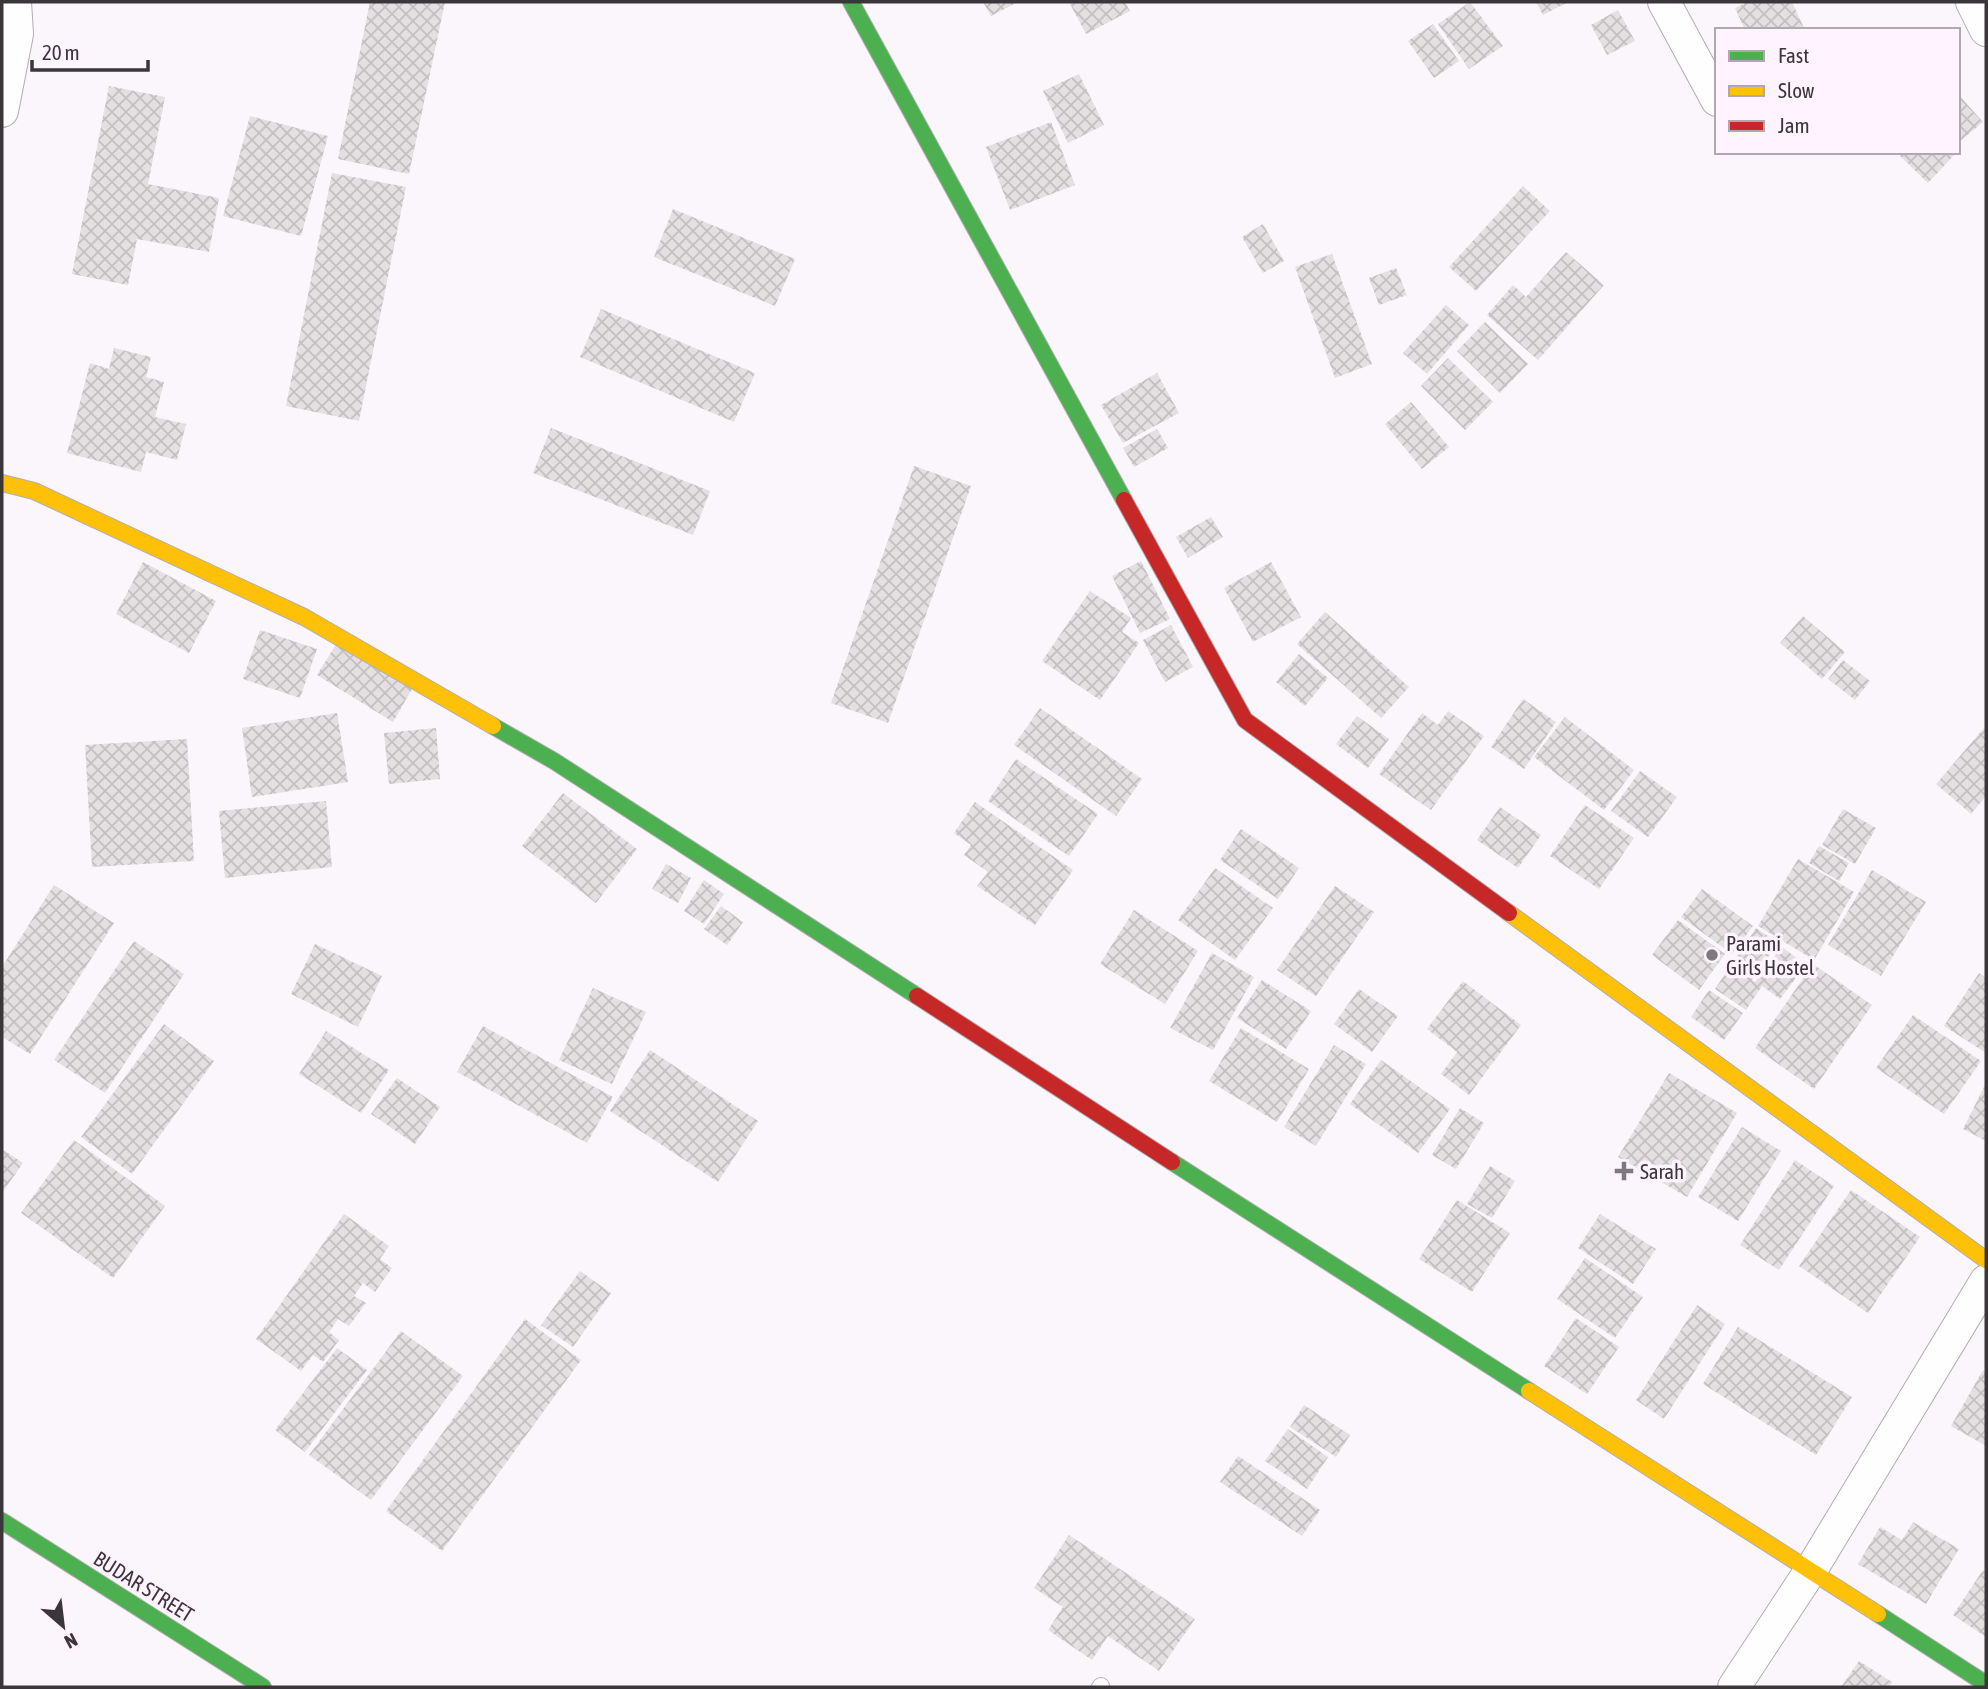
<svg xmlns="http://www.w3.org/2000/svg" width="1988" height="1689" font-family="'Asap Condensed',sans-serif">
<defs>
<pattern id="building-cross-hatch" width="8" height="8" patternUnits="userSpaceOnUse" patternTransform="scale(1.75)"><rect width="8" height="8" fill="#e4dfe1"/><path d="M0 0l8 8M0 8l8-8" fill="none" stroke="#c4c0c2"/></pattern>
</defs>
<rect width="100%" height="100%" fill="#fbf6fb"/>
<g fill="url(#building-cross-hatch)">
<path d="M370 2H445L409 174 338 159Z"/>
<path d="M983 2H1018L991 16Z"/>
<path d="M1069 2H1125L1130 11 1086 34Z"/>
<path d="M1470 2 1503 46 1469 69 1438 24Z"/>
<path d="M1536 2H1568L1543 15Z"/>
<path d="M1748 2H1792L1805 30H1745L1735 8Z"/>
<path d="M1618 10 1635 41 1607 55 1591 25Z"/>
<path d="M1433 24 1459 61 1434 78 1408 41Z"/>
<path d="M1079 74 1104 125 1068 143 1043 91Z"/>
<path d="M109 86 165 97 148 184 219 198 209 252 137 239 128 285 72 274Z"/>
<path d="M1958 94 1983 122 1958 143Z"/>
<path d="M250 116 328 136 301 236 223 216Z"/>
<path d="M1051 122 1075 185 1010 210 986 147Z"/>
<path d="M1896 152H1957L1928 183Z"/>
<path d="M332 173 406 187 359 421 286 406Z"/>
<path d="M1523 186 1550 211 1476 291 1449 267Z"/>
<path d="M673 209 795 259 775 306 654 257Z"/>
<path d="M1263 224 1284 261 1263 273 1242 237Z"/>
<path d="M1566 252 1604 285 1538 360 1487 315 1513 285 1526 297Z"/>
<path d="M1332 254 1372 364 1335 378 1295 267Z"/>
<path d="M1396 268 1407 295 1379 305 1369 278Z"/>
<path d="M1446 305 1469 325 1427 374 1403 353Z"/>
<path d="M601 309 755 373 734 422 580 357Z"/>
<path d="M1485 322 1528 364 1500 393 1457 351Z"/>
<path d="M114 348 151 357 146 377 164 382 155 417 186 424 177 460 146 452 141 472 67 453 90 363 109 369Z"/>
<path d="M1448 358 1493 402 1465 430 1421 386Z"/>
<path d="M1157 373 1179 413 1123 443 1101 405Z"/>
<path d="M1411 402 1449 447 1422 469 1385 424Z"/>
<path d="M551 428 710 491 693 535 533 473Z"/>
<path d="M1157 429 1168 448 1134 467 1123 448Z"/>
<path d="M914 466 971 486 888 723 831 703Z"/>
<path d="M1211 517 1223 537 1188 558 1176 537Z"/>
<path d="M1141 561 1170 619 1140 633 1112 576Z"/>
<path d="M143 562 216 601 189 653 116 614Z"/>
<path d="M1271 562 1301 617 1253 642 1224 588Z"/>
<path d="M1090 591 1131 618 1122 632 1139 643 1100 700 1042 661Z"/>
<path d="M1325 612 1409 687 1381 718 1297 644Z"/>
<path d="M1803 616 1845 652 1822 679 1780 643Z"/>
<path d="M1171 625 1193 667 1165 682 1143 640Z"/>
<path d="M260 630 317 649 300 698 243 679Z"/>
<path d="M337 643 412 689 393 722 317 675Z"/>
<path d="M1299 654 1328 678 1305 706 1276 682Z"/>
<path d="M1843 660 1870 681 1855 700 1828 679Z"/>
<path d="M1523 699 1556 722 1524 769 1491 747Z"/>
<path d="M1040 708 1142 779 1116 816 1014 745Z"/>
<path d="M1448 711 1484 736 1431 810 1379 774 1422 713 1438 725Z"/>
<path d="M337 713 348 782 252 797 242 728Z"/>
<path d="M1357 716 1389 739 1368 768 1336 744Z"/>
<path d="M1565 717 1634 770 1604 810 1534 757Z"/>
<path d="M436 728 440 779 389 784 384 733Z"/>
<path d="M1984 728 1986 730V796L1971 814 1936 784Z"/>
<path d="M187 739 194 861 92 867 85 745Z"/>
<path d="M1016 759 1098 814 1069 856 988 801Z"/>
<path d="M1640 771 1677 797 1648 837 1611 811Z"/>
<path d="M563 793 637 849 596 903 522 846Z"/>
<path d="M326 801 332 867 225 878 219 811Z"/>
<path d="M975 802 1073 870 1035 925 977 886 988 872 964 855 971 845 954 833Z"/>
<path d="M1585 805 1634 838 1599 889 1550 856Z"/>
<path d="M1500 807 1541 835 1518 868 1477 840Z"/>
<path d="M1843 809 1876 828 1855 864 1822 845Z"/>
<path d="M1241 829 1299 868 1278 899 1220 860Z"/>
<path d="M1819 846 1849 863 1839 881 1809 863Z"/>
<path d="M1798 859 1854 892 1814 960 1758 926Z"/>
<path d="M666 864 691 878 678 903 652 889Z"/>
<path d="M1215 868 1273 908 1235 960 1178 920Z"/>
<path d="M1872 870 1926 902 1881 976 1828 945Z"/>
<path d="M704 880 724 894 704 924 684 911Z"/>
<path d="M54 885 114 923 30 1054 2 1037V967Z"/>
<path d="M1335 886 1374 912 1316 996 1277 970Z"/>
<path d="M1702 889 1753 926 1732 954 1681 917Z"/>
<path d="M721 906 743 922 727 945 704 929Z"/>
<path d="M1134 910 1198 951 1165 1004 1100 964Z"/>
<path d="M1678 920 1725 954 1699 990 1652 955Z"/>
<path d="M1756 928 1778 943 1752 980 1755 982 1782 947 1806 965 1780 999 1762 986 1746 1010 1715 989Z"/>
<path d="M134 941 184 974 105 1093 54 1060Z"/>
<path d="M315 944 382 976 358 1027 291 994Z"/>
<path d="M1212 953 1254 977 1213 1050 1170 1028Z"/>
<path d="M1813 964 1872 1005 1814 1089 1755 1048Z"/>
<path d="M1979 973 1986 978V1053L1944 1026Z"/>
<path d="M1262 980 1311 1011 1286 1049 1237 1018Z"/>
<path d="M1463 981 1521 1025 1469 1095 1441 1074 1457 1052 1427 1029Z"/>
<path d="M593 988 646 1012 612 1084 559 1060Z"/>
<path d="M1359 989 1398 1016 1372 1052 1334 1024Z"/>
<path d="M1709 990 1743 1013 1724 1040 1691 1017Z"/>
<path d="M1913 1015 1981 1061 1944 1114 1876 1068Z"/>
<path d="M164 1024 214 1061 132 1174 81 1137Z"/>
<path d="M483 1026 613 1097 587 1143 457 1072Z"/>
<path d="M1241 1028 1309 1069 1277 1122 1209 1081Z"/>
<path d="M326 1031 389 1070 361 1113 299 1074Z"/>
<path d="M1334 1045 1366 1064 1316 1146 1284 1127Z"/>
<path d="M650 1050 758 1121 718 1182 610 1111Z"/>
<path d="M1381 1060 1450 1109 1418 1153 1350 1104Z"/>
<path d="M1669 1073 1737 1113 1687 1197 1618 1157Z"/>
<path d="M397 1078 440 1107 415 1144 371 1114Z"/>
<path d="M1986 1083V1141L1963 1129Z"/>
<path d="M1460 1108 1484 1123 1456 1169 1432 1155Z"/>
<path d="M1742 1127 1781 1151 1738 1221 1698 1197Z"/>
<path d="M74 1140 165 1206 113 1278 21 1213Z"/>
<path d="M2 1149 23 1163 2 1193Z"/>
<path d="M1795 1160 1834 1186 1779 1270 1740 1245Z"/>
<path d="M1490 1166 1515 1181 1492 1218 1467 1204Z"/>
<path d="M1851 1190 1920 1237 1868 1313 1799 1266Z"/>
<path d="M1457 1200 1510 1233 1472 1292 1419 1259Z"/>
<path d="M344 1214 389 1246 380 1259 392 1268 375 1292 363 1283 354 1296 366 1303 349 1326 338 1319 329 1332 339 1340 323 1362 313 1355 301 1371 256 1339Z"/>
<path d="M1600 1214 1656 1249 1633 1284 1578 1248Z"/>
<path d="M1585 1258 1643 1297 1615 1338 1557 1299Z"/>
<path d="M580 1271 611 1293 573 1347 541 1325Z"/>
<path d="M1697 1305 1725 1324 1664 1419 1636 1400Z"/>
<path d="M1576 1318 1619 1347 1587 1394 1544 1366Z"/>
<path d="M525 1319 581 1360 442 1551 386 1511Z"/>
<path d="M1738 1327 1852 1397 1816 1455 1703 1384Z"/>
<path d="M401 1331 463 1376 371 1500 309 1455Z"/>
<path d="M337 1348 367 1370 305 1452 275 1430Z"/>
<path d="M1983 1370 1986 1372V1446L1951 1426Z"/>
<path d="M1304 1405 1350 1435 1336 1457 1290 1427Z"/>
<path d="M1288 1429 1328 1457 1307 1489 1265 1461Z"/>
<path d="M1238 1456 1320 1510 1302 1536 1220 1482Z"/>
<path d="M1913 1522 1959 1549 1926 1604 1858 1564 1880 1527 1902 1540Z"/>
<path d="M1069 1535 1195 1619 1159 1671 1108 1636 1092 1660 1048 1630 1063 1607 1034 1588Z"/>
<path d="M1983 1570 1986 1572V1637L1953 1615Z"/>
<path d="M1859 1661 1892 1682 1889 1687H1841Z"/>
</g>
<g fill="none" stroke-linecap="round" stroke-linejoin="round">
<defs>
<path id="lane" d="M1100 1687 1101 1686"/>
<g id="street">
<path d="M1664 2 1717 100"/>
<path d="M1972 2 1986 30"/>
<path d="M2 111 17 34 15 2"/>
<path d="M1734 1687 1811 1570 1986 1281"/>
</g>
<g id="fast">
<path d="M851 2 1124 500"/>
<path d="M493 726 554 761 917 996"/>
<path d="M1172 1162 1529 1391"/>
<path d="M2 1521 263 1687"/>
<path d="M1878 1614 1986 1684"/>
</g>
<g id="slow">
<path d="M2 483 34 491 304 617 493 726"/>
<path d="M1509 913 1986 1260"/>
<path d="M1529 1391 1878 1614"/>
</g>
<g id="jam">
<path d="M1124 500 1245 720 1509 913"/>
<path d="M917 996 1172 1162"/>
</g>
</defs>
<use href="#lane" stroke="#b2adb2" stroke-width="18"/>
<use href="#street" stroke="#b2adb2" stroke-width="34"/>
<use href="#fast" stroke="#b2adb2" stroke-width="18"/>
<use href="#slow" stroke="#b2adb2" stroke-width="18"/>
<use href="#jam" stroke="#b2adb2" stroke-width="18"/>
<use href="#lane" stroke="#fefefe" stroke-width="16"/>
<use href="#street" stroke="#fefefe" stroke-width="32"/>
<use href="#fast" stroke="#4caf50" stroke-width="16"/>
<use href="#slow" stroke="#ffc107" stroke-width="16"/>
<use href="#jam" stroke="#c62828" stroke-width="16"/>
</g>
<g fill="#7e797e" stroke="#fef3fe" stroke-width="2.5">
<circle cx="1712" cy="955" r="7"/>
<path d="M1620.5 1160.5h7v7h7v7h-7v7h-7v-7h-7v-7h7z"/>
</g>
<g text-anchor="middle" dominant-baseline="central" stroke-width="7" stroke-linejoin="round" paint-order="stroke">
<g font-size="21" fill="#3a363a" stroke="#fef3fe" text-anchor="start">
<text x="1726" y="943">Parami<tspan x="1726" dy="24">Girls Hostel</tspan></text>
<text x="1640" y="1171">Sarah</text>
</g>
<g font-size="21" fill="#3a363a" stroke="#fef3fe">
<text transform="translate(144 1586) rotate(32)">BUDAR STREET</text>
</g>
</g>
<rect width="1988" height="1689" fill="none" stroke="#3a363a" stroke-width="7"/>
<rect x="1715" y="28" width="245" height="126" fill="#fef3fe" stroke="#b0a7b0" stroke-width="2"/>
<rect x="1729" y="51" width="35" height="10" fill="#4caf50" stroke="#b0a7b0" stroke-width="2"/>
<text x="1778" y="63" font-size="21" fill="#3a363a">Fast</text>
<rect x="1729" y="86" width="35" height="10" fill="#ffc107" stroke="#b0a7b0" stroke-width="2"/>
<text x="1778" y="98" font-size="21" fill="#3a363a">Slow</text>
<rect x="1729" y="121" width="35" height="10" fill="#c62828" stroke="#b0a7b0" stroke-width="2"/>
<text x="1778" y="133" font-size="21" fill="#3a363a">Jam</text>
<g transform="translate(63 1626) rotate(152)" stroke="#fef3fe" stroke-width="5" paint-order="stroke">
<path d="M0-5L12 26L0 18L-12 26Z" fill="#3a363a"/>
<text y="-10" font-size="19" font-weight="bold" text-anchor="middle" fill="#3a363a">N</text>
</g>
<path d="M32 60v10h116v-10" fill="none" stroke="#3a363a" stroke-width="3.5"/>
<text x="42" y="60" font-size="21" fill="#3a363a" stroke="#fef3fe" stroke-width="5" paint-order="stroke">20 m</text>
</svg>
